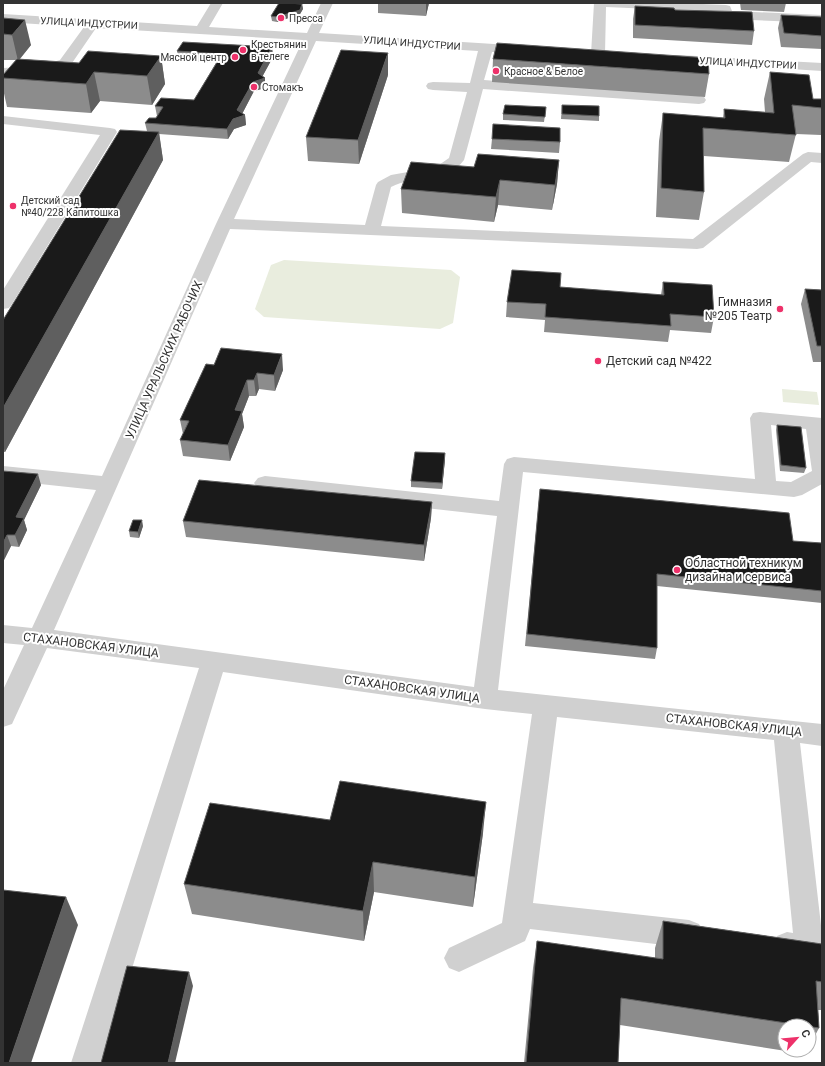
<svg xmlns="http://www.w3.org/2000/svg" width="825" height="1066" font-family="Roboto,sans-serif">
<rect width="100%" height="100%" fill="#fff"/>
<g fill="#e9edde">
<path d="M284 260 451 270 460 277 453 323 440 329 264 317 255 309 271 265Z"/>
<path d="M782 389 817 392 819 405 783 402Z"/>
</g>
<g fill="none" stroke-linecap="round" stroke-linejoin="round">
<g fill="#d0d0d0" fill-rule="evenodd">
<path d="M211 3H223L209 27 307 33 321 3H333L319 33 525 46 530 47 532 50 530 53 525 54 492 52 484 80 699 96 704 97 706 100 704 103 699 104 483 89 464 160C447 183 414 175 391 187L381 226 693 239 803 154 808 152 822 153V163L811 162 703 248 697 249 230 229 54 630 474 687 497 516 265 490 258 488 254 483 258 478 265 476 499 501 504 464 507 459 514 457 755 479 750 418 753 413 760 412 822 418V484L802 495 794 497 523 472 498 690 822 724V746L800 743 822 934V953L819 959C804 965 791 962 777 956L772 946 777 936 787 932 793 933 774 740 557 717 533 903 689 920 699 924 704 934 699 944 689 948 530 929 525 941 459 972 449 968 444 958 449 948 502 923 532 714 485 709 223 672 103 1063H71L199 668 47 648 12 724 3 727V690L24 645 3 643V625L32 628 96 490 3 480V466L102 476 216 224 303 40 96 28 70 66 40 74 3 76V68L39 66 60 60 84 27 3 22V14L197 26ZM316 41 478 51 470 83 433 82 428 83 426 86 428 89 433 90 467 92 449 158 436 167 391 175 378 182 376 185 365 225 234 219ZM771 425 806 429 812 471 791 482 776 481Z"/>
<path d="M594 3H679L726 5 730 6 732 11 822 15V23L726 19 721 18 720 12 606 7 605 54 603 57H593L591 54Z"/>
<path d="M679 55 822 63V71L674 62 672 59 674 56Z"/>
<path d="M3 116 110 128 115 129 117 132 12 304 9 308 3 309V290L100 135 3 124Z"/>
</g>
</g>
<g fill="#8c8c8c">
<path d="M378 3H429L426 16 378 13Z"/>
<path d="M740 3H786L784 12 741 10Z"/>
<path d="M302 4 303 9 300 14 277 22 272 21 271 16Z"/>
<path d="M635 6 675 10 754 31 752 45 633 38V19Z"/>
<path d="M781 15 822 17V49L781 47 778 28Z"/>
<path d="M3 18 31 45 20 59 79 63 161 56 165 84 152 105 100 101 91 113 7 107 3 89V75L16 60H3Z"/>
<path d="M272 47 273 57 262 77 265 78V88L254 91 242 114 245 115 246 125 234 129 228 139 159 134 163 160 5 452H3V320L147 131 145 123 156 118 157 116 155 106 194 100 216 63 179 60 177 51Z"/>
<path d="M493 59 709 74 705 97 492 82Z"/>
<path d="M770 72 813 99H822V142L821 135 796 134 789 162 704 156V192L699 220 656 217 659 141 663 113 723 118 724 109 765 112 764 99Z"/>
<path d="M388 75 359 164 308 161 306 137Z"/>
<path d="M562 105 599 116V121L561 119Z"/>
<path d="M546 107 544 122 503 120V114Z"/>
<path d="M492 139 560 142 559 153 491 149Z"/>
<path d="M559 160 557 184 552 210 498 205 494 222 402 213 401 189 474 167Z"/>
<path d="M663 282 714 317 711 333 670 330 668 342 544 332 545 320 506 317 507 302 560 287 661 295Z"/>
<path d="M805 289 822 290V362H813L801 304Z"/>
<path d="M206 364 283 370 275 391 259 389 256 396H249L242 414 244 427 230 461 183 456 180 440 183 434 180 420Z"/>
<path d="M777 425 806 468 804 473 780 471 776 430Z"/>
<path d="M445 459 442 489 411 487V481Z"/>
<path d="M3 471 41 485 24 520 27 530 19 547 11 546 3 562Z"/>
<path d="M540 489 793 541 822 544V603L657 586V648L655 659 525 646Z"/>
<path d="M432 502 431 518 424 561 186 537 183 521Z"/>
<path d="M143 526 139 538 130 537 129 531Z"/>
<path d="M330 820 483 833 473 907 374 892 364 941 192 914 184 884Z"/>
<path d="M663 921 822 944V1010H818L819 1028 809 1047V1026H785V1050H807L805 1054 620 1025 618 1063H524L533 968 537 941 655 958V948Z"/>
</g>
<g fill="#5f5f5f">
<path d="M426 3H429L426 16Z"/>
<path d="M302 4 303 9 300 14 277 22V17Z"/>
<path d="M25 20 31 45 18 61 12 35Z"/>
<path d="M272 47 273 57 261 79 265 78V88L254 91 241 116 245 115 246 125 234 129 228 139 227 129Z"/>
<path d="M388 53V75L359 164 358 140Z"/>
<path d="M161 56 165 84 152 105 147 76Z"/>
<path d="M94 72 100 101 91 113 86 84Z"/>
<path d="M159 132 163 160 5 452 3 445V408Z"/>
<path d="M559 160 557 184 552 210 555 185Z"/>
<path d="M500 180 498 205 494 222 496 197Z"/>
<path d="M282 354 283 370 275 391 274 375Z"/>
<path d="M257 373 259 389 256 396 254 380Z"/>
<path d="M247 380 249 396 242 414 244 427 230 461 228 445 235 410Z"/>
<path d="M445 453V459L442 489V483Z"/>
<path d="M38 474 41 485 24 520 27 530 19 547 15 535 16 517Z"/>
<path d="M432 502 431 518 424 561V545Z"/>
<path d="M142 520 143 526 139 538 138 532Z"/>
<path d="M7 535 11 546 3 562V543Z"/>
<path d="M486 802 483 833 473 907 475 877Z"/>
<path d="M373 862 374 892 364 941 363 911Z"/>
<path d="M66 897 78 925 31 1063H9Z"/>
<path d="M189 972 193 986 175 1063H168Z"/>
</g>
<g fill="#1a1a1a" stroke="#5f5f5f">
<path d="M279 3H288L302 4 300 10 277 17 271 16Z"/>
<path d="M635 6 674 8 675 10 752 12 754 31 635 25Z"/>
<path d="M781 15 822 17V36L784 33Z"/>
<path d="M3 18 25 20 12 35 3 34Z"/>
<path d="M183 42 272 47 258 73 265 78 253 82 237 110 245 115 233 119 227 129 145 123 149 118H156L163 107 155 106 161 98 194 100 222 54 177 51Z"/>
<path d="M497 43 708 58 709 74 493 59Z"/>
<path d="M341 50 388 53 358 140 306 137Z"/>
<path d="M88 51 161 56 147 76 94 72 86 84 3 78V75L17 59 79 63Z"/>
<path d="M770 72 809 75 813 99H822V108L792 105 796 135 703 128 704 192 661 188 663 113 725 118 724 109 774 113Z"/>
<path d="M505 105 546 107 545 117 503 114Z"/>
<path d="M562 105 599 106V116L562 114Z"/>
<path d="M493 124 560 128V142L492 139Z"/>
<path d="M120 130 159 132 3 408V320Z"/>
<path d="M478 154 559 160 555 185 500 180 496 197 401 189 411 162 474 167Z"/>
<path d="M512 270 561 273 560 287 664 295 663 282 712 285 714 317 670 314 671 326 545 317 546 304 507 302Z"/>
<path d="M805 289 822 290V346H817Z"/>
<path d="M221 348 282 354 274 375 257 373 254 380H247L235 410 242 411 228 445 180 440 189 421 180 420 206 364 214 365Z"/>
<path d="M777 425 801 427 806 468 781 465Z"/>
<path d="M415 452 445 453 442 483 411 481Z"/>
<path d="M3 471 38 474 16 517 24 518 15 535H7L3 543Z"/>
<path d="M199 480 432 502 424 545 183 521Z"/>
<path d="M540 489 789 513 793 541 822 543V591L657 574V648L527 634Z"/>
<path d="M133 520H142L138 532 129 531Z"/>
<path d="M340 781 486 802 475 877 373 862 363 911 184 884 210 803 330 820Z"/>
<path d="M3 890 66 897 9 1063H3Z"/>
<path d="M663 921 822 944V982L816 981 819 1028 621 998 618 1063H526L537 941 663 959Z"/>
<path d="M127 966 189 972 168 1063H101Z"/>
</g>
<g fill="#ee316a" stroke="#fff" stroke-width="1.5">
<circle cx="281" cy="18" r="4"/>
<circle cx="243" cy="50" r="4"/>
<circle cx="235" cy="57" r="4"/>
<circle cx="496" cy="71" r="4"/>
<circle cx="254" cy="87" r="4"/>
<circle cx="13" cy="206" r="4"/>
<circle cx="780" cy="309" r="4"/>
<circle cx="598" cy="361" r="4"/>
<circle cx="677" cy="570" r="4"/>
</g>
<g text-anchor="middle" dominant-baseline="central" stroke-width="4" stroke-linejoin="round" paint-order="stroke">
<g font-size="10" fill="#333" stroke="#fff" text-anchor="start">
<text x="289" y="18">Пресса</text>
<text x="251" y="44">Крестьянин<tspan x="251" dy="12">в телеге</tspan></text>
<text x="227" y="57" text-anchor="end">Мясной центр</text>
<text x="504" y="71">Красное &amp; Белое</text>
<text x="262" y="87">Стомакъ</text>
<text x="21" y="200">Детский сад<tspan x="21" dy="12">№40/228 Капитошка</tspan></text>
</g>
<g font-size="10" fill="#333" stroke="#fff">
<text transform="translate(89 23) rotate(3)">УЛИЦА ИНДУСТРИИ</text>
<text transform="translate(412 43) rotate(4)">УЛИЦА ИНДУСТРИИ</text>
<text transform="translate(748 63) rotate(3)">УЛИЦА ИНДУСТРИИ</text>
</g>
<g font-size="12" fill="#333" stroke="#fff" text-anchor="start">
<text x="772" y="302" text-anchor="end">Гимназия<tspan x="772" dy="14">№205 Театр</tspan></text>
<text x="606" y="361">Детский сад №422</text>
<text x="685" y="563">Областной техникум<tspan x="685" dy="14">дизайна и сервиса</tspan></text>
</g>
<g font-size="12" fill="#333" stroke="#fff">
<text transform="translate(164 360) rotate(-66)">УЛИЦА УРАЛЬСКИХ РАБОЧИХ</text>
<text transform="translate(91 645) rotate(7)">СТАХАНОВСКАЯ УЛИЦА</text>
<text transform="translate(412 689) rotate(8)">СТАХАНОВСКАЯ УЛИЦА</text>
<text transform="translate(734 725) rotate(6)">СТАХАНОВСКАЯ УЛИЦА</text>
</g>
</g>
<rect width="825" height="1066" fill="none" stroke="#333333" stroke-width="8"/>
<g transform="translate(797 1038) rotate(63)"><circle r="19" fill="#ffffff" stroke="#adadad"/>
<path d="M0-3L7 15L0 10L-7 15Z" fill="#ee316a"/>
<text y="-6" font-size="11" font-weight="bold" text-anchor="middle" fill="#333333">С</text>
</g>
</svg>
